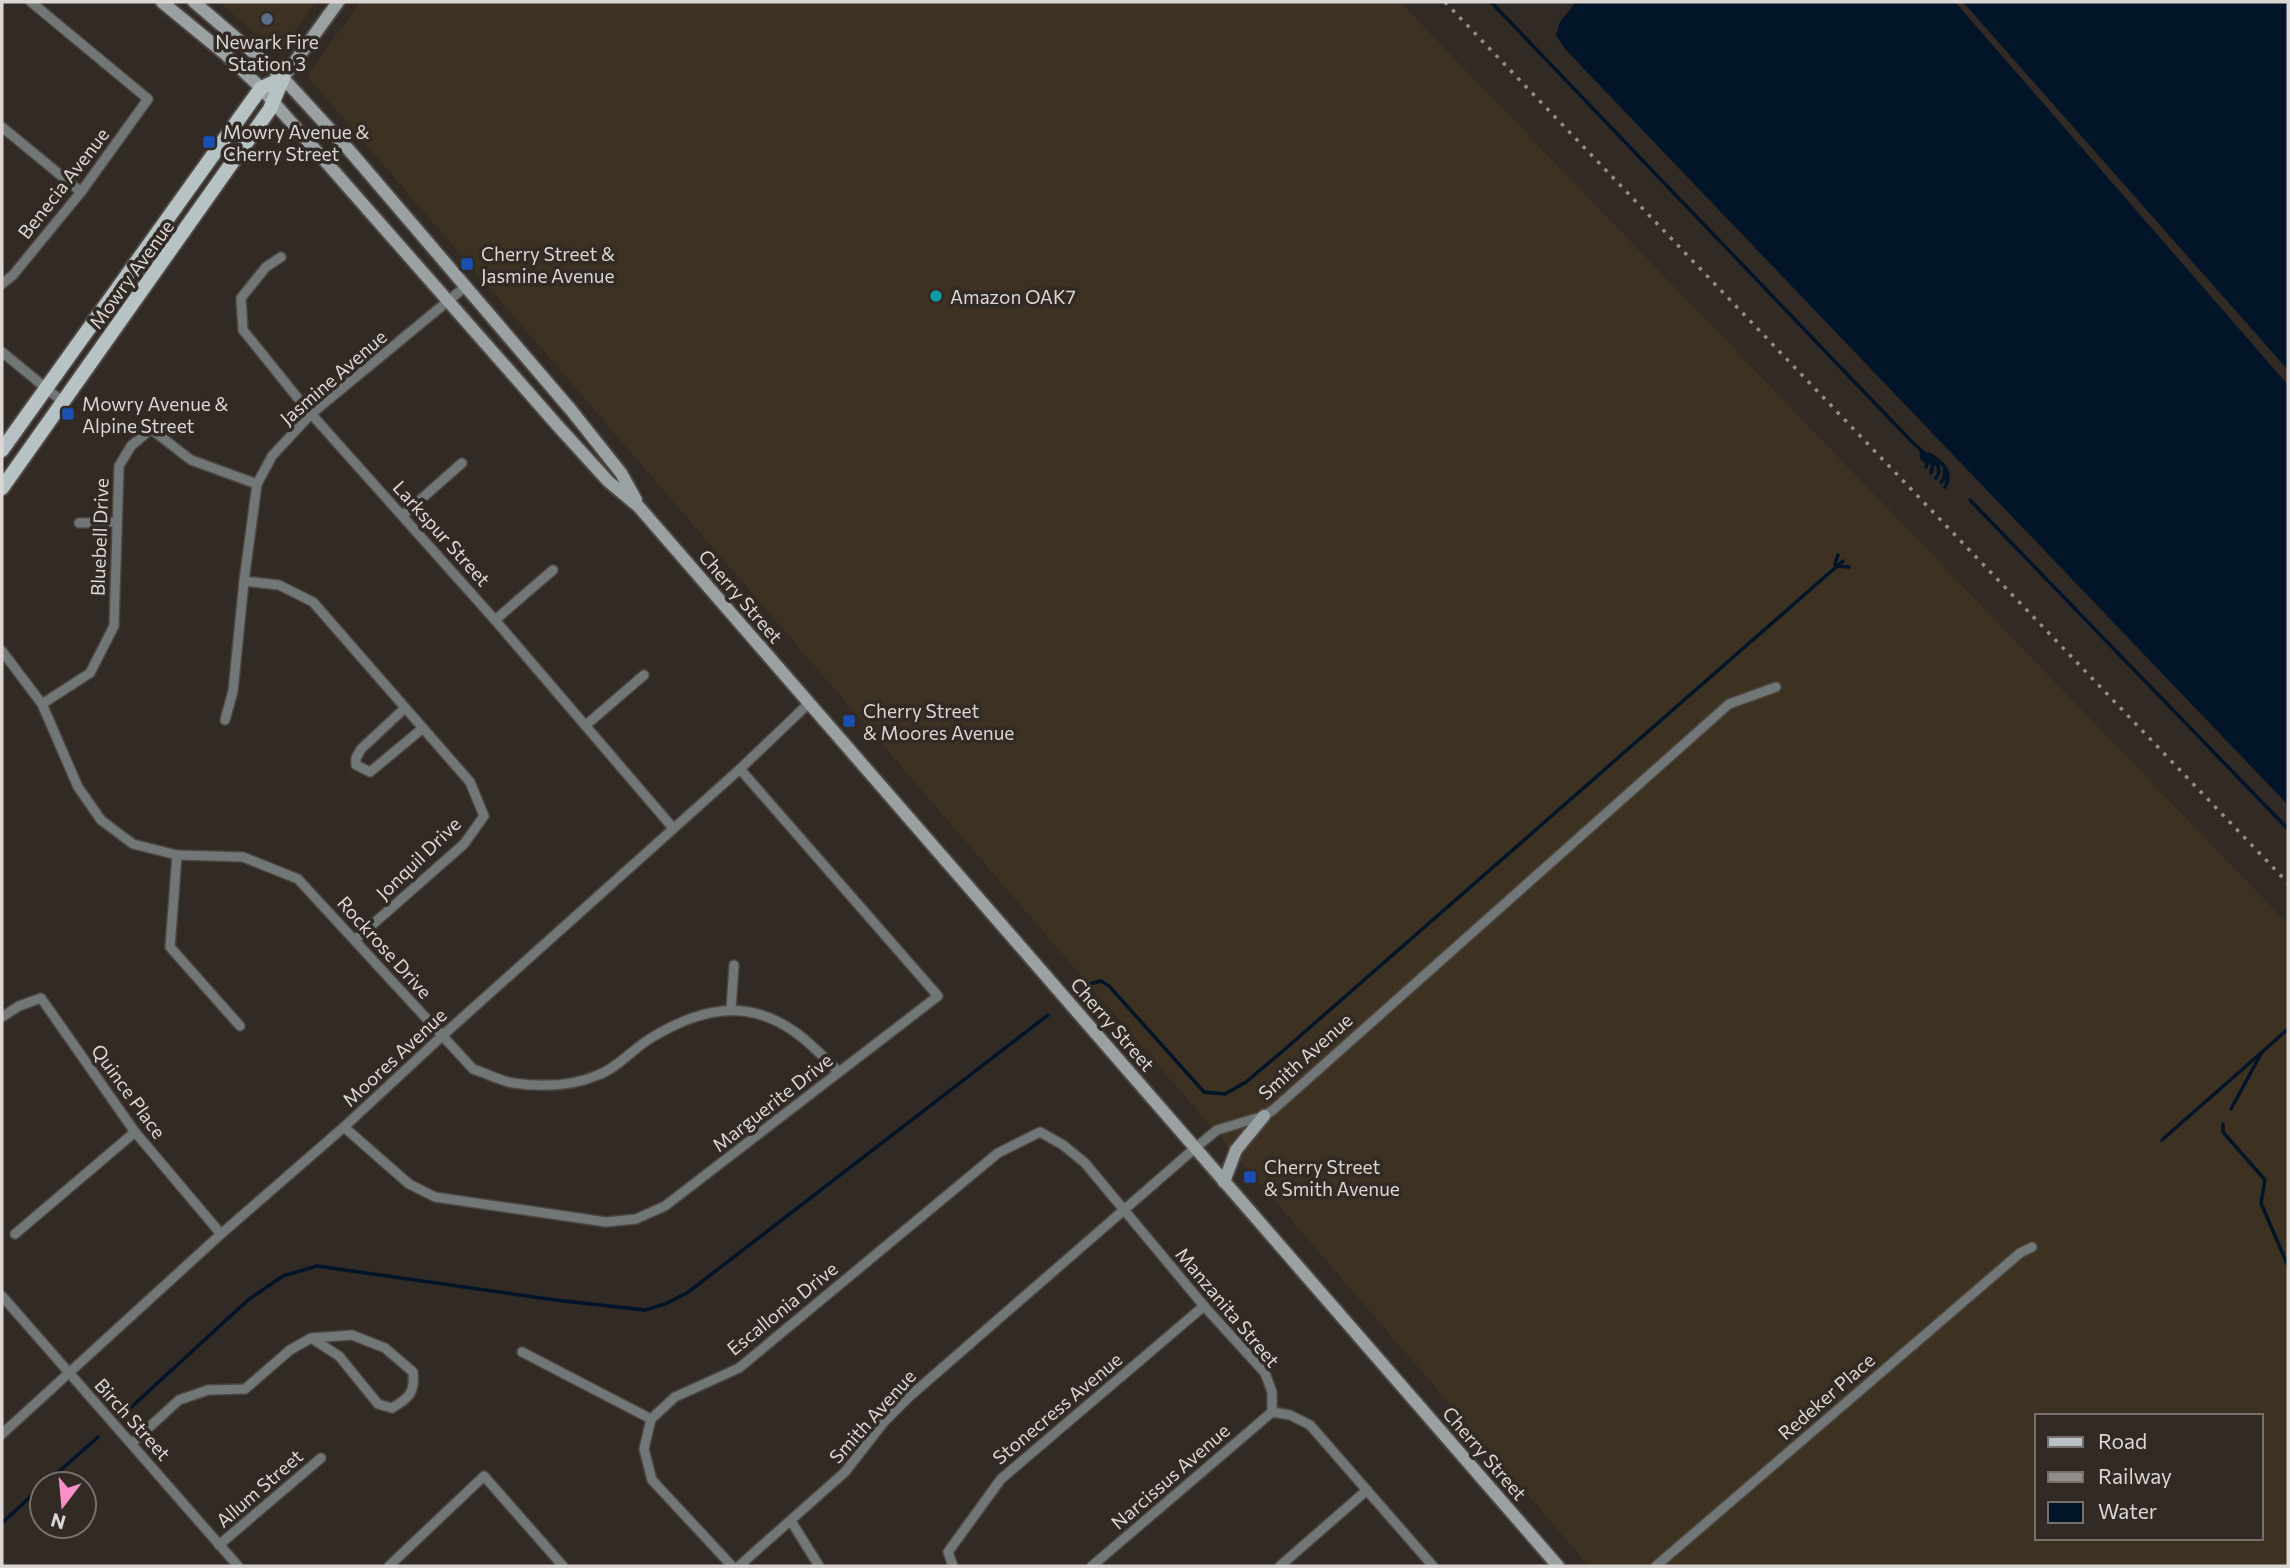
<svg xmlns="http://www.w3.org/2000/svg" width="2290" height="1568" font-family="Commissioner,sans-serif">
<rect width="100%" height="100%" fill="#322a25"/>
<g fill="#3d3122" fill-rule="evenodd">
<path d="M219 2H316L280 54Z"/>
<path d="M360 2H1400L2288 924V1566H1589L307 76ZM2036 1416H2260V1538H2036Z"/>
</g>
<g fill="#011428">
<path d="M1576 2H1955L2288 385V805L1565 49 1556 35 1560 22Z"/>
<path d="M1963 2H2288V370Z"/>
</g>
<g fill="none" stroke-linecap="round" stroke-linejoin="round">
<g stroke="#011428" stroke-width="3.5">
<path d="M1491 2 1913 443 1938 465 1939 472 1936 478"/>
<path d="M1921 451 1922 458 1927 463 1926 467"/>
<path d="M1923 454 1933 465 1931 473"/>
<path d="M1929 454C1942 461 1954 473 1945 487"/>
<path d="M1941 482 1944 479 1945 468"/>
<path d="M1970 500 2288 829"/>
<path d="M1835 564 1838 555"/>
<path d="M1836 566 1849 567"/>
<path d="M1083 986 1101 981 1109 986 1204 1092 1225 1094 1246 1082 1284 1050 1843 561"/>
<path d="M2231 1109 2262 1052 2288 1029"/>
<path d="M2223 1124V1132L2265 1180 2261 1203 2288 1266"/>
<path d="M2162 1140 2262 1052"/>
<path d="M126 1412 248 1300 283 1276 317 1266 555 1300 645 1310 665 1304 687 1293 1048 1015"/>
<path d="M45 1484 98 1437"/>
<path d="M2 1523 42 1486"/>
</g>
<defs>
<g id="street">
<path d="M2 127 81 192"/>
<path d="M281 257 266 267 241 298 243 330 305 407 495 620 673 828"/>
<path d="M2 284 13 275 81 192 148 99 31 2"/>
<path d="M2 352 63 402"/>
<path d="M403 515 462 463"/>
<path d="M79 523 117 522"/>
<path d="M244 581 279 585 313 602 470 782 484 816 464 844 356 939"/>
<path d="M495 620 553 570"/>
<path d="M2 651 42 704 78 787 101 820 133 844 177 855 243 857 298 879 473 1069C486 1073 500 1081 513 1083 541 1087 573 1086 598 1075 617 1068 633 1049 651 1038 699 1009 746 997 795 1032 811 1043 825 1059 839 1072"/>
<path d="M42 704 90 673 114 626 119 466 131 446 151 429 191 460 257 484"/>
<path d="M405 708 361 749 356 758V765L370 772 423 728"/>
<path d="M225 720 233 691 244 581 257 484 272 456 311 414 465 287"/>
<path d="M586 725 644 675"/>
<path d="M177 855 170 947 240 1026"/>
<path d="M731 1009 734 965"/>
<path d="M2 1017 19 1006 41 998 135 1132 221 1234"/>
<path d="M344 1127 409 1184 435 1197 606 1222 636 1219 665 1206 938 996 740 769"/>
<path d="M15 1234 135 1132"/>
<path d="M2 1296 238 1566"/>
<path d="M522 1352 651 1419"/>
<path d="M2 1434 221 1234 344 1127 442 1036 740 769 808 704"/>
<path d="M132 1443 179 1400 208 1390 245 1389 290 1350 311 1338 352 1335 385 1348 413 1372C415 1393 409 1398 392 1408L378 1404 339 1356 311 1338"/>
<path d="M791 1521 819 1566"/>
<path d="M219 1545 321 1458"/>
<path d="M389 1566 484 1476 563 1566"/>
<path d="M732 1566 652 1480 644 1449 651 1419 675 1397 739 1368 998 1153 1040 1132 1063 1145 1085 1163 1204 1306 1265 1373 1272 1392V1412L1290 1415 1310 1425 1433 1566"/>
<path d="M739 1566 845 1472 884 1422 910 1396 1194 1149 1217 1130 1264 1116 1273 1110 1729 704 1776 687"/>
<path d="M953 1566 948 1552 1001 1479 1204 1306"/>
<path d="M1092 1566 1272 1412"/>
<path d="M1280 1566 1367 1490"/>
<path d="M1656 1566 2020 1253 2032 1247"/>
</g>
<g id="secondary">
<path d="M162 2 224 53 261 88 557 425 608 481 639 507 1558 1566"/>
<path d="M194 2 283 78 349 150 571 410 621 473 636 500"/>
<path d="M283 78 338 2"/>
<path d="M1224 1182 1236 1150 1264 1116"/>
</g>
<g id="primary">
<path d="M2 450 261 88 283 78"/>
<path d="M2 488 270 109 283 78"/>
</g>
</defs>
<use href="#street" stroke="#4d4641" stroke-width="12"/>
<use href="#secondary" stroke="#4d4641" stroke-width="16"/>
<use href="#primary" stroke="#4d4641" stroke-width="18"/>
<use href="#street" stroke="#717777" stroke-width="9"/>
<use href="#secondary" stroke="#99a1a3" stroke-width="12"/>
<use href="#primary" stroke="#b7c2c4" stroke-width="14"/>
<path stroke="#938d89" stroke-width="3.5" stroke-dasharray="3.5 7" stroke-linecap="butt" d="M1445 2 2288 883"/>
</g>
<circle fill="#5c6f8a" stroke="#322a25" stroke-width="2.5" cx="267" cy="19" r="7"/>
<g fill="#1a4fb4" stroke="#322a25" stroke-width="2.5">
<rect x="202" y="135" width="14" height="14" rx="3.5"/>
<rect x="460" y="257" width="14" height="14" rx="3.5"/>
<rect x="61" y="407" width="14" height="14" rx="3.5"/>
<rect x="842" y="714" width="14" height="14" rx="3.5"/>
<rect x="1243" y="1170" width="14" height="14" rx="3.5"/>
</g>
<circle fill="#0f9aa8" stroke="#322a25" stroke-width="2.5" cx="936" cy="296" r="7"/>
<g text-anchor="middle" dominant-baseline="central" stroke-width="7" stroke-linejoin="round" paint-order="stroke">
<g font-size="19" fill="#dcd7d4" stroke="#322a25" text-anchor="start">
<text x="267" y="41" text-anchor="middle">Newark Fire<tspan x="267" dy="22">Station 3</tspan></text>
<text x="223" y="131">Mowry Avenue &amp;<tspan x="223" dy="22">Cherry Street</tspan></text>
<text x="481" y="253">Cherry Street &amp;<tspan x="481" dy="22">Jasmine Avenue</tspan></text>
<text x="950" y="296">Amazon OAK7</text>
<text x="82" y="403">Mowry Avenue &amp;<tspan x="82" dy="22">Alpine Street</tspan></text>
<text x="863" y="710">Cherry Street<tspan x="863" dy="22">&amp; Moores Avenue</tspan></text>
<text x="1264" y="1166">Cherry Street<tspan x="1264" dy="22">&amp; Smith Avenue</tspan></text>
</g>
<g font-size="19" fill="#dcd7d4" stroke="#322a25">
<text transform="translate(63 183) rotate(-52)">Benecia Avenue</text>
<text transform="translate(131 274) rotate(-54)">Mowry Avenue</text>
<text transform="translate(333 377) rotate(-41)">Jasmine Avenue</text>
<text transform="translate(442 533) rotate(48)">Larkspur Street</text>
<text transform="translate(99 537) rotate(-88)">Bluebell Drive</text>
<text transform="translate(741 596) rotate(49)">Cherry Street</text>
<text transform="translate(418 858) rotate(-44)">Jonquil Drive</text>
<text transform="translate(385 947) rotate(48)">Rockrose Drive</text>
<text transform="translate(1113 1024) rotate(49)">Cherry Street</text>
<text transform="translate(1305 1056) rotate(-42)">Smith Avenue</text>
<text transform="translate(394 1057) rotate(-43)">Moores Avenue</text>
<text transform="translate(129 1091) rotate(54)">Quince Place</text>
<text transform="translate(772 1102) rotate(-38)">Marguerite Drive</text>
<text transform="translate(1228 1307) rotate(50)">Manzanita Street</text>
<text transform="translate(782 1308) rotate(-39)">Escallonia Drive</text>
<text transform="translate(1826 1396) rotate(-41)">Redeker Place</text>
<text transform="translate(1057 1408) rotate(-40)">Stonecress Avenue</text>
<text transform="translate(872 1416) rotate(-48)">Smith Avenue</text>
<text transform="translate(133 1419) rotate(48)">Birch Street</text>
<text transform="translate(1485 1453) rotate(49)">Cherry Street</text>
<text transform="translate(1170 1476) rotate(-41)">Narcissus Avenue</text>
<text transform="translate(259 1488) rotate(-41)">Allum Street</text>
</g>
</g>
<rect width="2290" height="1568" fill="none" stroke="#dcd7d4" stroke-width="7"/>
<rect x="2035" y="1414" width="228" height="126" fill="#322a25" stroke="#766f6b" stroke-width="2"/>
<rect x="2048" y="1437" width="35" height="10" fill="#b7c2c4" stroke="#766f6b" stroke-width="2"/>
<text x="2098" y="1449" font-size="21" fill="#dcd7d4">Road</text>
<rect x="2048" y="1472" width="35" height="10" fill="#938d89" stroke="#766f6b" stroke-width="2"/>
<text x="2098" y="1484" font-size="21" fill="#dcd7d4">Railway</text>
<rect x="2048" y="1502" width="35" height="21" fill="#011428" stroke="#766f6b" stroke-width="2"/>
<text x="2098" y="1519" font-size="21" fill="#dcd7d4">Water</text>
<g transform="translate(63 1505) rotate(196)"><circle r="33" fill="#322a25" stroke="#766f6b" stroke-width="2"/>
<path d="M0-5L12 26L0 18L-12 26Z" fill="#fa8fc7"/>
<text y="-10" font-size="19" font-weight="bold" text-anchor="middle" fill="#dcd7d4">N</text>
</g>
</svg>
